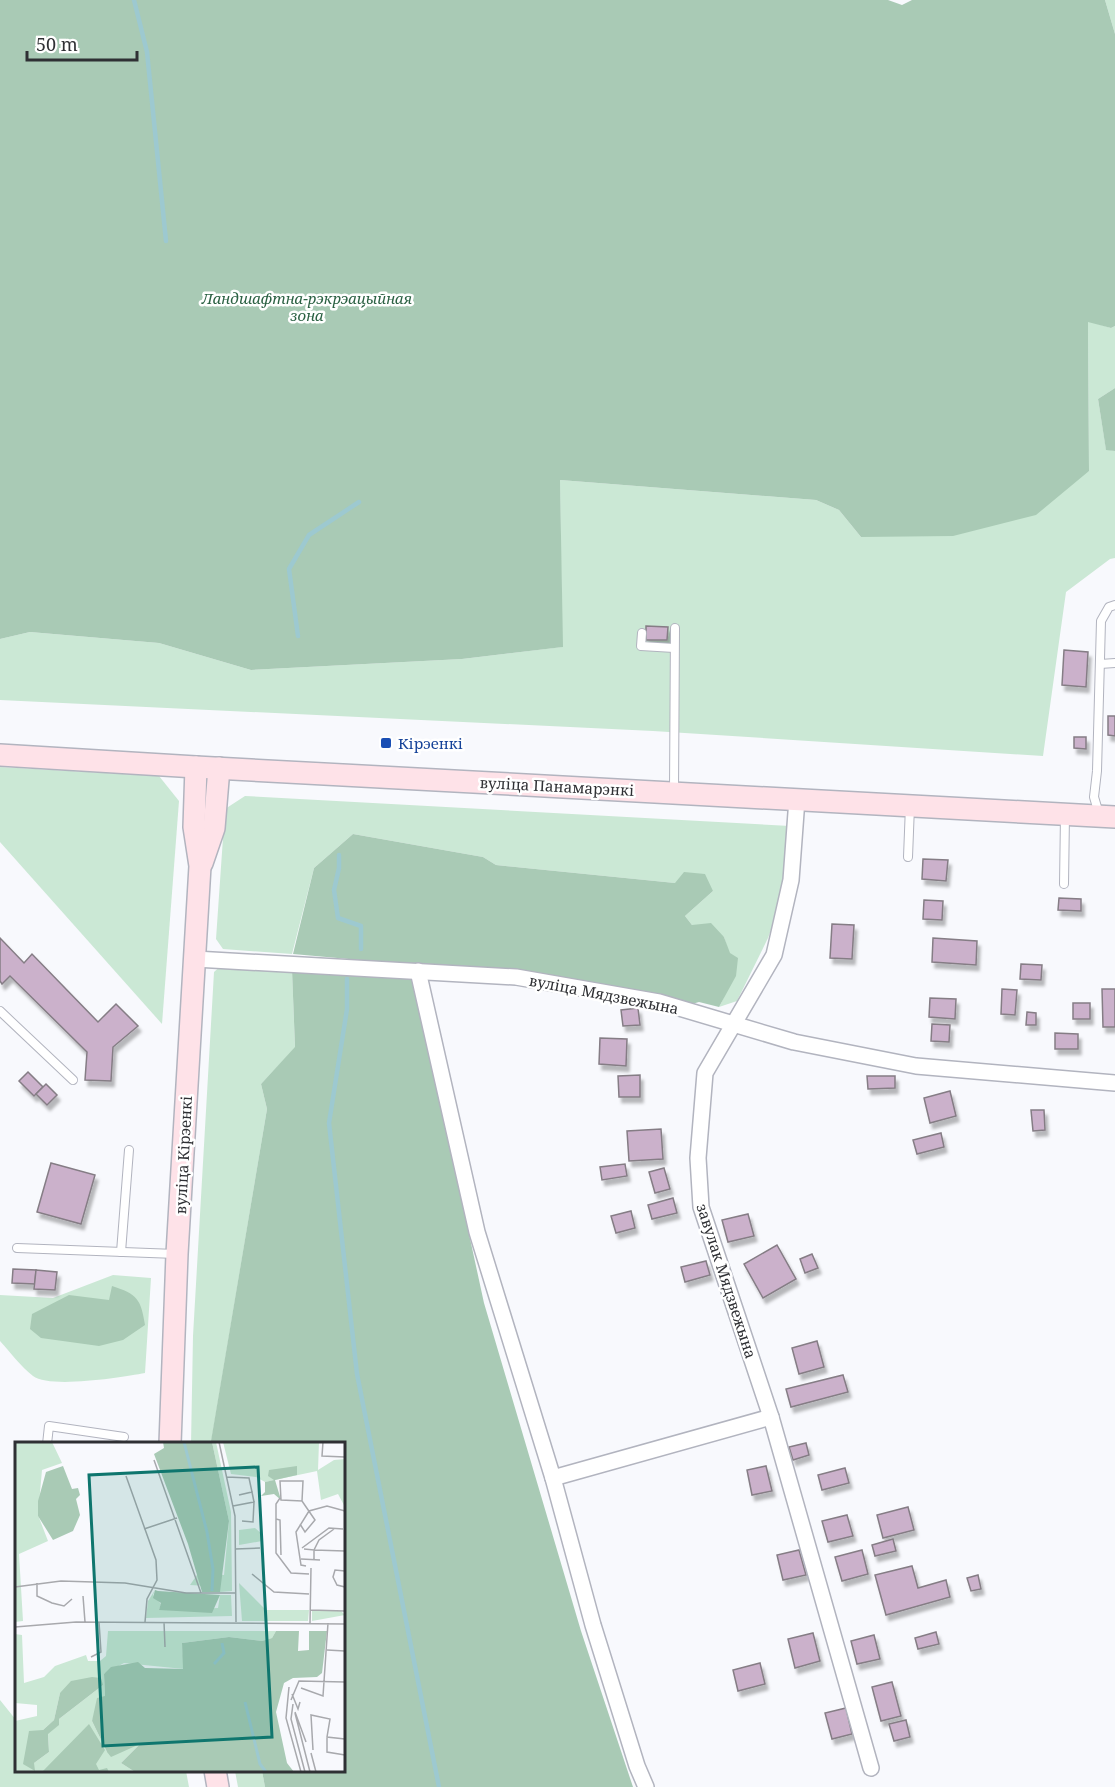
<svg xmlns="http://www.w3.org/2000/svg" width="1115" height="1787" font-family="'Noto Serif',serif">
<defs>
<filter id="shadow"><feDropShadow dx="3" dy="5.5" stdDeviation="1.5" flood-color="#0004"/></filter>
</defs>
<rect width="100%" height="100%" fill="#f8f9fd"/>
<g fill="#cbe8d5">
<path d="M1105 0H1115V34Z"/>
<path d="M1088 321 1111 328 1115 326V388L1098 399 1106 449 1115 451V558L1110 559 1066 592 1043 756 653 731 0 700V639L30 632 159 643 251 670 462 659 562 647 560 480 816 500 839 510 861 537 1089 471Z"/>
<path d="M0 767 159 776 179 801 162 1024 0 842Z"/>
<path d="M245 796 790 826 781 903 768 938 737 1001 719 1007C731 987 732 959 724 937L692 925 685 916 713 891 675 883 496 865 483 857 353 834 314 868 292 954 223 949 216 939 225 809Z"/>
<path d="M223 964 292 970 295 1048 261 1084 267 1109 211 1443 191 1444 193 1336 214 972Z"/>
<path d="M113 1275 151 1278 145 1373C123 1377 50 1389 33 1376 21 1367 10 1352 0 1341V1295L53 1298Z"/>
<path d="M0 1700 16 1720V1770L186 1771 189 1787H0Z"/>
<path d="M235 1771H262L265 1787H238Z"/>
</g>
<g fill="#a9cab5">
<path d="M0 0H888L902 5 912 0H1105L1115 34V326L1111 328 1088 322 1089 471 1036 515 953 536 861 537 839 510 816 500 560 480 563 647 462 659 251 670 159 643 30 632 0 639Z"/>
<path d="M1115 388V451L1106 450 1098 399Z"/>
<path d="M353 834 483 857 496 865 675 883 684 872 705 874 713 891 685 916 692 925 711 923 724 937 730 953 738 958 736 976 719 1007 699 1002 685 1006 516 974 293 954 314 868Z"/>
<path d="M292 970 413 976 484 1303 581 1631 633 1787H265L262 1771 344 1770V1444H211V1441L267 1109 261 1084 295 1047Z"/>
<path d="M112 1286C137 1294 141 1299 145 1325L123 1340 99 1346 41 1338 30 1329 32 1314 69 1295 109 1300Z"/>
</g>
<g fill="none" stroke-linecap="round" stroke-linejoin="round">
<g stroke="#9dc9d0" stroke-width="4.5">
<path d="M134 0 147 52 166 241"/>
<path d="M298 636 289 569 309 535 359 502"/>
<path d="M339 855V868L334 890 338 918 361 926V949"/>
<path d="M347 979V1009L329 1123 357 1374 439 1787"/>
</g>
</g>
<g fill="#cbb1cb" stroke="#857d85" stroke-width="1.5" filter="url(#shadow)">
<path d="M646 626 668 627 667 640H646Z"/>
<path d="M1064 650 1088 652 1086 687 1062 685Z"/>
<path d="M1108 716H1115V736L1108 735Z"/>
<path d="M1074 737H1086V749L1074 748Z"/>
<path d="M923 859 948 860 946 881 922 879Z"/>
<path d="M1059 898 1081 899V911L1058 910Z"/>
<path d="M924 900 943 901 942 920 923 919Z"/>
<path d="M832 924 854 925 852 959 830 958Z"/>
<path d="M0 938 24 963 32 954 98 1022 116 1004 138 1026 113 1047 111 1081 85 1080 87 1052 10 976 2 984 0 981Z"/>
<path d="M933 938 977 941 976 965 932 962Z"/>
<path d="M1021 964 1042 965 1041 980 1020 979Z"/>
<path d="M1002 989 1017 990 1015 1015 1001 1014Z"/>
<path d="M1102 989H1115V1027H1103Z"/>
<path d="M930 998 956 999 955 1019 929 1017Z"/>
<rect x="1073" y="1003" width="17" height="16"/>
<path d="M638 1008 640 1025 623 1026 621 1010Z"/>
<path d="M1027 1012 1036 1013V1025H1026Z"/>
<path d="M932 1024 950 1025 949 1042 931 1041Z"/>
<path d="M1055 1033 1078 1034V1049H1055Z"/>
<path d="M600 1038 627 1039 626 1066 599 1064Z"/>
<path d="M28 1072 43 1087 34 1096 19 1081Z"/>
<path d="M640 1075V1097H619L618 1076Z"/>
<path d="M867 1076H895V1088L868 1089Z"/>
<path d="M46 1084 57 1095 47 1105 36 1094Z"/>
<path d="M950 1091 956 1116 930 1123 924 1098Z"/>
<path d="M1031 1110H1044L1045 1130 1033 1131Z"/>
<path d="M661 1129 663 1159 629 1161 627 1131Z"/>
<path d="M941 1133 944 1147 917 1154 913 1140Z"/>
<path d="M51 1163 95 1175 81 1224 37 1212Z"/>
<path d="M625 1164 627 1176 602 1180 600 1167Z"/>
<path d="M664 1168 670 1189 655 1193 649 1172Z"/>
<path d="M673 1198 677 1213 652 1219 648 1205Z"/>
<path d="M631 1211 635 1228 616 1233 611 1216Z"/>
<path d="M748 1214 754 1236 728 1242 722 1220Z"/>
<path d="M777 1245 796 1279 763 1298 744 1264Z"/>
<path d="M812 1254 818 1268 805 1273 800 1259Z"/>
<path d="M706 1261 710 1275 685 1282 681 1267Z"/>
<path d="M13 1269 36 1270 35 1284 12 1283Z"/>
<path d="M36 1270 57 1272 55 1290 34 1289Z"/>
<path d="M817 1341 824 1367 799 1374 792 1348Z"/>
<path d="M843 1375 848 1392 791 1407 786 1389Z"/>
<path d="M806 1443 809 1455 793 1460 789 1447Z"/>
<path d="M766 1466 772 1491 752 1495 747 1470Z"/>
<path d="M845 1468 849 1483 822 1490 818 1475Z"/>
<path d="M908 1507 914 1530 883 1538 877 1515Z"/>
<path d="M847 1515 853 1536 828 1542 822 1521Z"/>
<path d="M893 1539 896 1551 875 1556 872 1545Z"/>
<path d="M799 1550 806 1575 783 1580 777 1555Z"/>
<path d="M862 1550 868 1574 842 1581 835 1557Z"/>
<path d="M912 1566 918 1588 946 1580 950 1597 886 1615 875 1575Z"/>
<path d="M978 1575 981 1589 971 1591 967 1578Z"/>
<path d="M936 1632 939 1644 918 1649 915 1638Z"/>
<path d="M813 1633 820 1661 795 1668 788 1639Z"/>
<path d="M874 1635 880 1659 857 1664 851 1641Z"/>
<path d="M760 1663 765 1684 738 1691 733 1670Z"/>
<path d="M892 1682 901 1716 881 1721 872 1687Z"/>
<path d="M846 1708 852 1734 832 1739 825 1713Z"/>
<path d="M906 1720 910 1737 894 1741 889 1724Z"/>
</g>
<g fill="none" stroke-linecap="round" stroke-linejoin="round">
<defs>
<g id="lane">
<path d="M642 633 641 646 674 648"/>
<path d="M1100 664 1115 663"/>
<path d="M674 791 675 628"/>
<path d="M1099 814 1094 797 1097 771 1101 621 1109 607 1115 605"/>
<path d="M908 857 910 806"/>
<path d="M1064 884 1065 815"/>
<path d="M0 1011 73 1080"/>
<path d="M17 1248 176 1254"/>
<path d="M121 1252 129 1150"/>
<path d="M47 1444 49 1426 124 1437"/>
</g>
<g id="street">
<path d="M797 799 791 880 774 955 705 1073 698 1158 701 1207 771 1417 871 1768"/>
<path d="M195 959 516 977 659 1002 794 1042 916 1066 1115 1083"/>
<path d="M418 971 477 1232 553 1478 593 1625 637 1766 646 1787"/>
<path d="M553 1478 771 1417"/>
</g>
<g id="secondary">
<path d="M0 755 196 767 1115 817"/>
<path d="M202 863 214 828 219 768"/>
<path d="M170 1444 177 1254 200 866 194 827 196 767"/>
<path d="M215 1770 218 1787"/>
</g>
</defs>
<use href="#lane" stroke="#b2b4bf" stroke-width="10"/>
<use href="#street" stroke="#b2b4bf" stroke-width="18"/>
<use href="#secondary" stroke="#b2b4bf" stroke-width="24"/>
<use href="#lane" stroke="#fff" stroke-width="8"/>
<use href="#street" stroke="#fff" stroke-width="15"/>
<use href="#secondary" stroke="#fee2e8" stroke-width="21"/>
</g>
<rect fill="#1a4fb4" stroke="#fff" stroke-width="2" x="380" y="737" width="12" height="12" rx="3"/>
<g text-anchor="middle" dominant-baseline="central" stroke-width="5" stroke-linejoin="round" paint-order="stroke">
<g font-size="15" font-style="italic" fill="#2b6143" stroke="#fff">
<text x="307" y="298">Ландшафтна-рэкрэацыйная<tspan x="307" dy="17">зона</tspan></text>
</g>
<g font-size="15" fill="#164399" stroke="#fff" text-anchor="start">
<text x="398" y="743">Кірэенкі</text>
</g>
<g font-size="15" fill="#2f3034" stroke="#fff">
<text transform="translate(557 786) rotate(3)">вуліца Панамарэнкі</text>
<text transform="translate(604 994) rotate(11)">вуліца Мядзвежына</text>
<text transform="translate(183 1155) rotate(-87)">вуліца Кірэенкі</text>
<text transform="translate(727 1281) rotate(72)">завулак Мядзвежына</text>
</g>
</g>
<g transform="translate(15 1442)">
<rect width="330" height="330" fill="#f8f9fd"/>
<path d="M0 0H37L47 21 27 28 23 73 33 99 4 112 8 179 0 180ZM197 0H201L216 70 217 149 205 150 204 139 193 144 175 143 184 130 209 133 214 79ZM208 0H304L303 28 319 18 330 17V65L323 52 306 58 302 29 250 40 241 35 216 32ZM240 86 247 92V99L224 103V88ZM224 141 251 168H294L293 179H227ZM140 148 138 153 146 162 144 168 203 166 205 153H216L217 174 131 176 133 159ZM297 169H326L330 173 297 179ZM93 189H261L257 196 247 199 214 195 167 201 169 227 109 221 89 232 90 255 77 279 92 310 125 302 106 321 120 330H0V279L22 274V263L0 261V192L7 193 9 241 29 235 40 224 71 213 73 219H85L91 214ZM88 243 44 277 43 283 33 291 34 310 19 321 28 288 39 278 45 251Z" fill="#cbe8d5" fill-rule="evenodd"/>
<path d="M148 0H197L214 79 205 150H187L173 102 139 12 149 6ZM48 24 57 47 63 46 65 53 61 57 65 73 58 89 38 98 23 74V59L31 30ZM282 24V33L260 38 266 58 259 52 246 54 250 50V40L259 38 253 34 254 28ZM140 148 143 149 205 153 197 171 144 168 146 161 138 156ZM261 189H284L283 209 294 208V189H312L307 231 302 235 278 236 269 241 261 270 272 321 279 330H120L106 321 125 302 96 315 92 310 77 279 82 256 90 254 89 232 96 225 123 220 130 226 168 227 167 201 214 195 247 199 257 196ZM77 235 86 236 88 243 44 277V283L33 292 34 310 19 321 20 329 8 322 14 289 28 288 39 278 45 251 56 239ZM74 282 90 308 81 322 84 328 92 326 94 330H27Z" fill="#a9cab5"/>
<path fill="none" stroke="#9dc9d0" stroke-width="3" d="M169 0 192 90 198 127 197 149M199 222 209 211 207 201M230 260 245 322 251 330"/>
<path fill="none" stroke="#a8a9ad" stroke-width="1.5" d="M204 0 220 74 221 180M308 0 307 14 330 15M139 18 186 151M111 34 141 118 142 138 132 157 130 180M212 35 234 36 237 50M265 39H288L287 59 266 58ZM224 53 237 50 239 60M265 56 261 62V111L276 131 294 132M218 64 239 60 238 80 227 79M261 77 265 78 266 113M285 82 290 90 300 78 287 59M129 87 162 76M287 106 314 86 328 87M220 107 245 106M289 107 299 108 304 98 319 87M286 117 305 118M299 118V108L330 109M291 124 286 123 281 90 294 69 312 64 330 69M330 129 320 128 318 135 322 143 330 145M237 132 259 150 294 152M22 141V154L37 161 49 164 57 157M0 145 46 139 110 141 171 151H220M68 154 70 180M295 168 330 169M149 180 150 205M295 181 296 126M0 185 61 180 330 182M312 208 330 209M76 215 86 210 84 180M274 245 271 276 286 330M286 246 308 254 313 181M277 252 283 267 285 260M276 258 284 239 330 240M278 262 276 277 290 330M280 270 291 300M280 271 295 330M312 295V310L330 313M298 308 296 273 315 277 312 295 330 297M296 311 301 330"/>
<path fill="#0f766e" fill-opacity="0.15" stroke="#0f766e" stroke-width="3" d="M243 25 257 295 88 304 74 33Z"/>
<rect width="330" height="330" fill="none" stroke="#2f3034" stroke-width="3"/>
</g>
<path d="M27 51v9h110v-9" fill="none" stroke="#2f3034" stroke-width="3"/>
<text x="36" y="51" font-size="18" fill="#2f3034" stroke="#ffffff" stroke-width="4.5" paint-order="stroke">50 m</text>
</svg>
